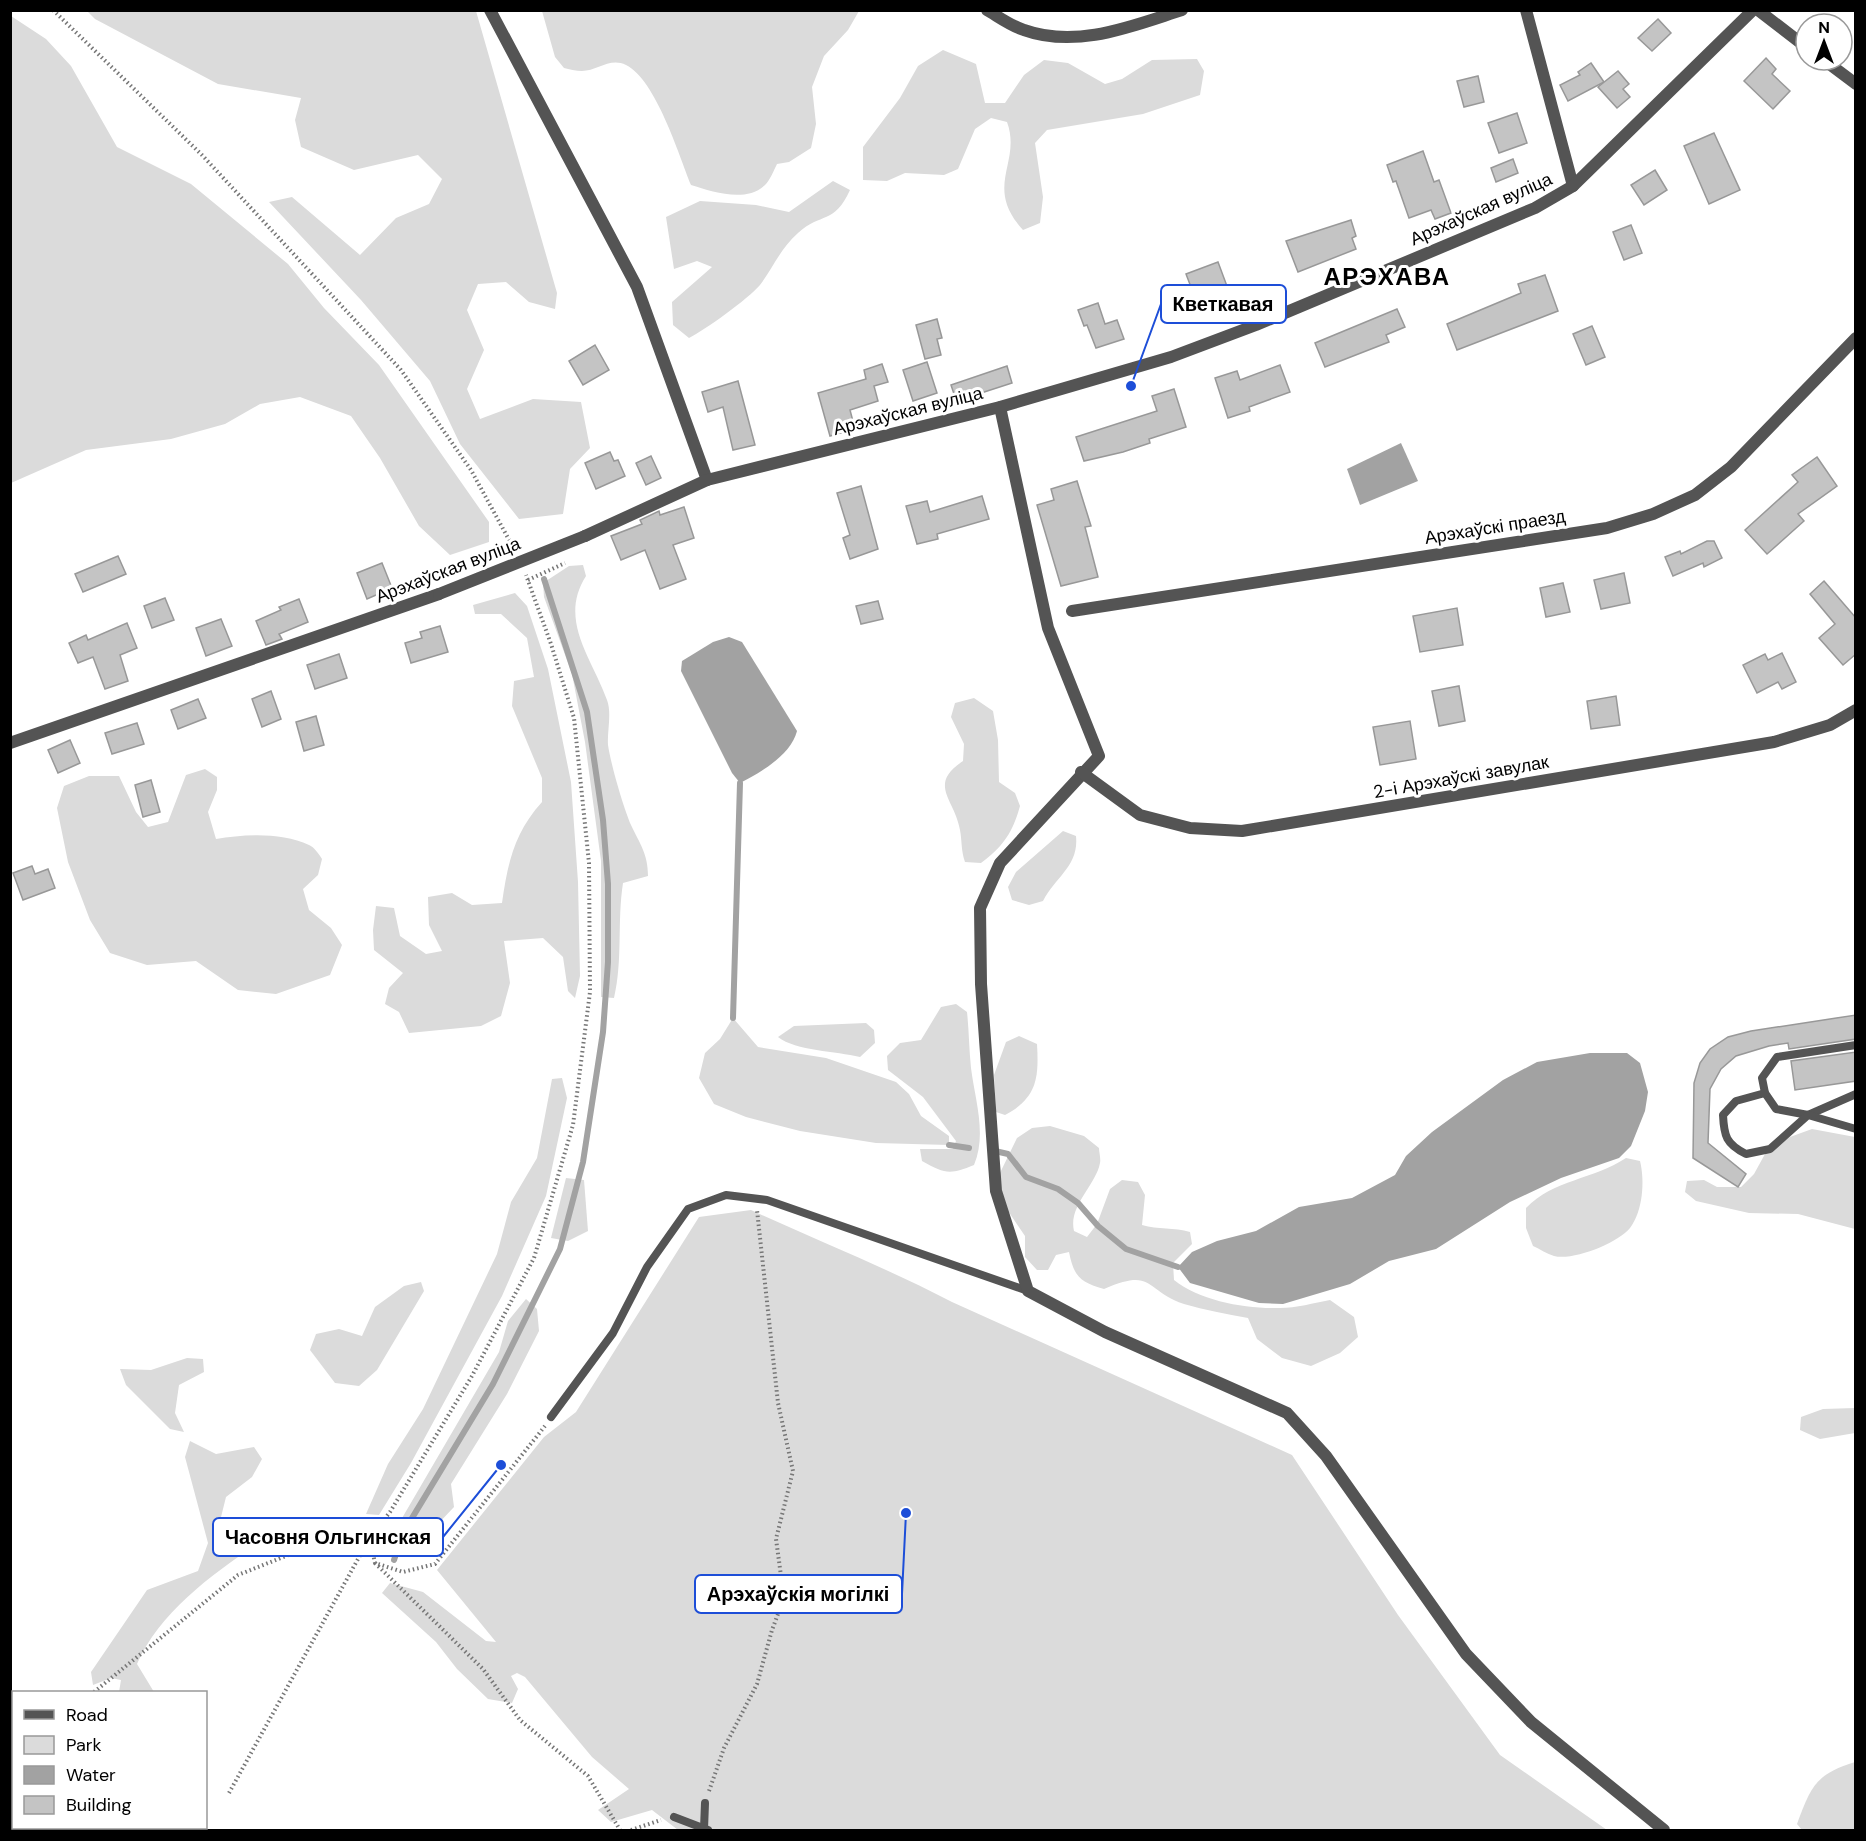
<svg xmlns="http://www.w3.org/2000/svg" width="1866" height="1841" font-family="'DM Sans',sans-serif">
<rect width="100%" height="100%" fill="#fff"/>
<g fill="#dbdbdb">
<path d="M87 11H476L557 293 555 309 529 302 506 282 478 284 467 310 484 350 467 389 480 419 533 399 581 402 590 448 570 469 563 514 519 519 460 444 430 381 361 300 269 202 292 197 360 255 396 218 429 204 442 179 418 155 354 170 301 147 295 120 301 98 218 84 95 19Z"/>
<path d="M542 11 859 10V11L848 30 824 56 812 87 816 124 811 148 789 162 777 164C774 170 770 180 765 185 746 203 713 192 691 185 679 155 656 80 626 65 610 57 597 71 582 71 576 71 569 69 564 68L555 57Z"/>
<path d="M11 16 46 39 71 66 117 147 191 184 288 264 324 308 379 365 489 522V542L450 555 419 526 380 458 351 416 300 397 260 404 225 424 171 439 86 450 11 483Z"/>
<path d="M943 50 976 64 985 103H1005L1024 75 1044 60 1068 63 1105 84 1122 79 1152 60 1197 59 1204 71 1200 95 1143 114 1047 130 1035 143 1043 197 1040 223 1023 230C983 186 1022 163 1007 122L991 118 975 129 958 169 944 175 905 173 887 181 863 180V147L900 98 918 66Z"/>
<path d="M833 181 850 190C834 225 821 212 798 233 780 249 773 268 760 285 748 299 705 330 689 338L673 325 672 302 712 267 697 261 674 269 666 217 700 201 756 205 789 212Z"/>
<path d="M583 565 586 576C558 620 592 658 607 700 612 713 607 731 608 745 611 765 623 806 631 825 640 844 648 854 648 876L623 883C617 921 623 960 614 998L601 997V861L585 742 572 674 544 597 543 583 569 566Z"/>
<path d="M515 593 527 606 548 669 571 782 578 882 580 976 575 998 568 991 563 957 543 938 504 941 510 983 501 1016 481 1026 409 1033 399 1012 385 1004 389 988 403 973 374 950 373 930 376 906 394 908 400 936 426 954 442 951 429 925 428 897 452 893 472 905 502 903C508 862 514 833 542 802V778L512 706 514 681 534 677 527 638 501 614H475L473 605Z"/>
<path d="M974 698 993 711 998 740 999 782 1015 793 1020 806C1013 832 1003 847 981 863L965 862C961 851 962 841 960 830 955 799 927 785 963 761L964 744 951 717 955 703Z"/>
<path d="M205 769 217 777V790L208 812 216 839C244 834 282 832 309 845 314 847 319 854 322 859L318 875 303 889 309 910 331 928 342 945 330 975 276 994 238 990 196 961 147 965 110 953 90 920 68 862 57 808 64 786 89 776H119L136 812 148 827 168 822 186 775Z"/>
<path d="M1063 831 1076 836C1079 866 1056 876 1043 901L1029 905 1012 900 1008 887 1016 872Z"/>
<path d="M956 1004 967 1012C969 1030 969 1049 971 1068 975 1100 987 1134 974 1165 950 1175 945 1174 922 1161L920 1149H953L956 1141 923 1097 888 1070 887 1056 900 1043 921 1040 941 1007Z"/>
<path d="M733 1018 758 1047 826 1058 896 1082 909 1094 921 1116 949 1136V1145L876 1143 800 1131 746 1117 714 1104 699 1078 705 1053 720 1039Z"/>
<path d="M866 1023 874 1030 875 1043 860 1057C836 1051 796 1051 778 1037L794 1026Z"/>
<path d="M1019 1036 1037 1044C1039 1078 1037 1098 1005 1115L996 1112 994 1075 1006 1042Z"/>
<path d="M562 1078 567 1098 546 1196 502 1296 411 1463 379 1515 366 1514 388 1464 423 1409 497 1254 511 1202 537 1158 552 1079Z"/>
<path d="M1050 1126 1084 1136 1099 1148C1099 1152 1101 1159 1100 1163 1096 1185 1068 1206 1074 1231L1087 1237 1097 1224 1110 1189 1122 1180 1138 1182 1145 1195 1142 1225C1158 1230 1174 1227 1190 1232L1192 1244 1173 1263 1174 1280C1200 1301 1246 1309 1280 1308 1296 1308 1314 1303 1330 1300L1354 1317 1358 1337 1340 1353 1311 1366 1282 1358 1257 1339 1248 1318C1226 1314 1205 1310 1184 1304 1144 1291 1155 1267 1104 1289 1080 1282 1074 1277 1069 1252L1056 1255 1048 1270H1037L1025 1257V1236L1004 1205 999 1175 1017 1138 1032 1128Z"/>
<path d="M1812 1129 1855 1137V1229L1798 1214 1749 1213 1696 1201 1685 1192 1687 1181 1704 1180 1717 1187H1741L1754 1174 1765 1154 1790 1137Z"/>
<path d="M1626 1158 1640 1161C1645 1181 1643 1211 1630 1228 1618 1243 1573 1261 1554 1256 1547 1254 1540 1249 1533 1246L1526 1228V1208C1554 1179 1593 1180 1626 1158Z"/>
<path d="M566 1178 584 1180 588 1231 568 1241 551 1238Z"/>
<path d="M751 1210C818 1241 887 1268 952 1302L1292 1455 1398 1615 1500 1755 1607 1830H678L652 1810 611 1822 598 1810 629 1789 592 1757 525 1677 517 1673 511 1676 518 1689 512 1703 488 1699 457 1669 436 1642 382 1593 390 1583 423 1592 486 1641 496 1642 437 1570 544 1437 576 1412 699 1217Z"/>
<path d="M421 1282 424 1291 377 1370 359 1386 335 1383 310 1350 316 1334 339 1329 362 1336 375 1307 404 1286Z"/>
<path d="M526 1299 537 1309 539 1331 507 1394 451 1484 454 1507 419 1544 395 1547 391 1537 499 1352 508 1321Z"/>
<path d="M187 1358 203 1359 204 1372 179 1385 175 1413 184 1432 170 1429 126 1385 120 1369 151 1370Z"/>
<path d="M1855 1408V1433L1820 1439 1800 1430 1801 1417 1823 1409Z"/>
<path d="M190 1441 216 1454 254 1447 262 1459 252 1477 226 1497 220 1521 234 1534 257 1533 259 1543C213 1573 159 1613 137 1664L154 1692H119L121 1680 111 1678 93 1685 91 1672 147 1590 198 1571 208 1543 185 1457Z"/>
<path d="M1855 1762V1830H1802L1797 1824C1811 1786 1816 1774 1855 1762Z"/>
</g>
<g fill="#a2a2a2">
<path d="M1401 443 1418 481 1360 505 1347 469Z"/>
<path d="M729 637 742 642 797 731C791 755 761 772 740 783L732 773 681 671 682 661 713 642Z"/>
<path d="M1590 1053H1627L1640 1063 1648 1092 1645 1111 1631 1146 1619 1158 1561 1178 1510 1202 1436 1249 1389 1261 1350 1284 1283 1304 1259 1303 1190 1283 1178 1267 1192 1252 1217 1241 1256 1231 1299 1207 1352 1198 1395 1175 1406 1156 1432 1132 1503 1080 1537 1062Z"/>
</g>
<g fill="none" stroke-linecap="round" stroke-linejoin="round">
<g stroke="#a2a2a2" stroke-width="6">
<path d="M733 1018 740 783"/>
<path d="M949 1145 969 1148"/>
<path d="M995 1151 1008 1154 1026 1177 1058 1189 1078 1203 1098 1226 1126 1249 1178 1267"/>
<path d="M394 1560 403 1533 493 1384 560 1249 583 1162 603 1032 608 962V884L603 820 587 712 544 579"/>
</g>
</g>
<g fill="#c4c4c4" stroke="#989898" stroke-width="1.5">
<path d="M1658 19 1671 33 1652 51 1638 38Z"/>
<path d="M1766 58 1776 69 1772 74 1790 91 1773 109 1744 81Z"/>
<path d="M1591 63 1604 82 1568 101 1560 85 1580 75 1578 72Z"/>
<path d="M1618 71 1629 84 1623 89 1630 97 1617 108 1598 87Z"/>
<path d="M1478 76 1484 102 1464 107 1457 81Z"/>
<path d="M1517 113 1527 143 1499 153 1488 123Z"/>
<path d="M1714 133 1740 190 1709 204 1684 146Z"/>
<path d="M1423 151 1434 182 1439 180 1451 213 1435 219 1431 210 1409 218 1396 181 1393 182 1387 165Z"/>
<path d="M1513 159 1518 173 1496 182 1491 168Z"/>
<path d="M1655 170 1667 190 1644 205 1631 185Z"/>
<path d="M1351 220 1356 236 1352 238 1356 249 1298 272 1286 241Z"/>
<path d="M1631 225 1642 253 1624 260 1613 232Z"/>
<path d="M1218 262 1231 297 1199 308 1186 274Z"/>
<path d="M1545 275 1558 311 1457 350 1447 324 1521 293 1518 284Z"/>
<path d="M1098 303 1105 324 1117 320 1124 339 1096 348 1087 325 1084 326 1078 310Z"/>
<path d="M1397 309 1405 327 1386 335 1389 342 1325 367 1315 343Z"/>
<path d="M937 319 942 338 937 339 941 355 925 359 916 325Z"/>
<path d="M1592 326 1605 357 1586 365 1573 334Z"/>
<path d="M595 345 609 370 583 385 569 361Z"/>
<path d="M927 362 937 393 913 401 903 370Z"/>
<path d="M882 364 888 382 874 386 878 401 850 410 855 429 830 436 818 393 866 379 864 370Z"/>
<path d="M1280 365 1290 392 1249 407 1250 411 1228 418 1215 378 1237 371 1240 380Z"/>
<path d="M1007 366 1012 383 975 395 977 400 958 406 951 385Z"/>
<path d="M738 381 755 445 733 450 723 407 708 412 702 392Z"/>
<path d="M1174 389 1186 427 1149 439 1150 443 1123 452 1084 461 1076 437 1157 411 1152 396Z"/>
<path d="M610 452 614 461 618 460 625 476 596 489 585 463Z"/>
<path d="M651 456 661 478 646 485 636 463Z"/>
<path d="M1817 457 1837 486 1798 514 1804 521 1767 554 1745 530 1798 482 1792 475Z"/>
<path d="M1077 481 1091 526 1085 527 1098 577 1061 586 1037 505 1054 500 1051 489Z"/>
<path d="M861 486 878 549 850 559 843 538 850 535 837 493Z"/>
<path d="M982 496 989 519 937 534 938 539 917 544 906 506 927 501 930 512Z"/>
<path d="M684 507 694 538 673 545 686 579 660 589 645 550 621 560 611 536 642 524 640 520 659 511 660 515Z"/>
<path d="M1707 541H1714L1722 558 1704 567 1703 563 1673 576 1665 557 1680 551 1681 554Z"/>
<path d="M118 556 126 574 83 592 75 574Z"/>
<path d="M382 563 392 588 367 599 357 573Z"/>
<path d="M1624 573 1630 603 1601 609 1594 580Z"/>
<path d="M1824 581 1856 618V654L1843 665 1819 638 1835 624 1810 594Z"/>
<path d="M1563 583 1570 612 1546 617 1540 588Z"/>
<path d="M165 598 174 620 152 628 144 606Z"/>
<path d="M299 599 308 622 279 634 282 639 266 645 256 621 281 610 279 607Z"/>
<path d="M878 601 883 619 861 624 856 606Z"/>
<path d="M1457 608 1463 645 1420 652 1413 616Z"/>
<path d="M221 619 232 646 206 656 196 628Z"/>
<path d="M127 623 137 648 120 655 128 681 105 689 93 657 78 663 69 643 86 635 88 640Z"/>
<path d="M440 626 448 652 411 663 405 643 422 638 420 632Z"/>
<path d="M1782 653 1796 682 1782 689 1778 682 1757 693 1743 665 1765 654 1768 660Z"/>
<path d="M339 654 347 678 315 689 307 665Z"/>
<path d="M1459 686 1465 721 1439 726 1432 691Z"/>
<path d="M271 691 281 719 262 727 252 699Z"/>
<path d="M1616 696 1620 725 1591 729 1587 701Z"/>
<path d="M198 699 206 718 178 729 171 710Z"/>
<path d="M316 716 324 745 304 751 296 722Z"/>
<path d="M1410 721 1416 759 1380 765 1373 727Z"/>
<path d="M137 723 144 744 112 754 105 733Z"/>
<path d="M70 740 80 763 58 773 48 750Z"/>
<path d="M151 780 160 812 143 817 135 785Z"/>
<path d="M32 866 35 874 48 869 55 888 23 900 13 873Z"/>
<path d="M1856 1015V1039L1789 1049 1788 1043 1769 1046 1736 1056 1721 1069 1710 1089 1708 1143 1746 1174 1738 1187 1693 1158 1694 1083 1700 1063 1710 1049 1728 1037 1751 1031Z"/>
<path d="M1856 1052V1081L1795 1090 1791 1061Z"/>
</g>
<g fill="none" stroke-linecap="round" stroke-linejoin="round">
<g stroke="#767676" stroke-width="4" stroke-dasharray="1.5 3" stroke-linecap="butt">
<path d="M53 10 202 155 401 370 471 470 514 549"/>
<path d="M528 580 565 563"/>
<path d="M426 582 428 577 511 542"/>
<path d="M370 1540 375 1563 403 1572 435 1564 545 1426"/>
<path d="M375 1563 483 1669 520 1720 588 1776 620 1830"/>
<path d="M94 1692 238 1575 301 1550 369 1540"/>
<path d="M10 1782 14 1777"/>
<path d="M709 1791 724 1748 757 1684 772 1630 784 1598 776 1539 793 1471 778 1403 757 1210"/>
<path d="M229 1793 369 1539 390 1512 472 1376 534 1258 573 1125 590 992 589 863 574 718 551 644 526 575"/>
<path d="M10 1830H11"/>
<path d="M631 1830 661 1820"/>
</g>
<g stroke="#545454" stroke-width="8">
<path d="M1856 1045 1777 1057 1762 1078 1765 1093 1776 1109 1808 1115 1856 1094"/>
<path d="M1765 1093 1736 1101 1723 1115C1724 1136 1726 1144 1746 1154L1770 1149 1808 1115 1856 1129"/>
<path d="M551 1417 613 1333 647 1267 688 1209 726 1195 767 1200 1028 1291"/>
<path d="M674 1817 708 1830"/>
<path d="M704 1829 705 1803"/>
</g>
<g stroke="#545454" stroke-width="12">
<path d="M490 10 637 287 707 480"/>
<path d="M987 10C999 17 1011 26 1024 30 1077 49 1132 26 1182 10"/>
<path d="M1526 10 1573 186"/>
<path d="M1758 10 1806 47"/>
<path d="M1824 60 1856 84"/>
<path d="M1000 407 1048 628 1099 756 1000 863 980 908 981 984 996 1191 1028 1291 1105 1332 1287 1413 1326 1456 1466 1654 1531 1722 1664 1830"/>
<path d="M585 536 707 480 1000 407 1171 357 1256 325 1535 208 1573 186 1753 10"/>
<path d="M1072 611 1607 528 1653 514 1695 495 1731 467 1856 338"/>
<path d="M10 743 439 594"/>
<path d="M1081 772 1140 815 1190 828 1242 831 1774 742 1830 725 1856 710"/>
</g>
<path stroke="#545454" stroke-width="12" d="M439 594 585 536"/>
</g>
<g text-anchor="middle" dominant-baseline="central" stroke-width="6" stroke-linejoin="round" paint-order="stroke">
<g font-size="18" fill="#000" stroke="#fff">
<text transform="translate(1481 209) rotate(-24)">Арэхаўская вуліца</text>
<text transform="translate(908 411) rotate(-14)">Арэхаўская вуліца</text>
<text transform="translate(1495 527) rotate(-9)">Арэхаўскі праезд</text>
<text transform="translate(448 570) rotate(-21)">Арэхаўская вуліца</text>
<text transform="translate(1461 777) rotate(-10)">2-і Арэхаўскі завулак</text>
</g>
<g font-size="24" font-weight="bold" letter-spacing="1.5" fill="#000" stroke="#fff">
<text x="1387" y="276">АРЭХАВА</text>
</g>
</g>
<path fill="none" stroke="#1d4ed8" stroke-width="2" d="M1131 386L1161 304M501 1465L443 1537M906 1513L902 1594"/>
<g fill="#1d4ed8" stroke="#fff" stroke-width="2">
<circle cx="1131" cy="386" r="6"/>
<circle cx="501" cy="1465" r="6"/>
<circle cx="906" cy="1513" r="6"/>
</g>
<g fill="#fff" stroke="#1d4ed8" stroke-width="2">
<rect x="1161" y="285" width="125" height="38" rx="6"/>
<rect x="213" y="1518" width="230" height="38" rx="6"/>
<rect x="695" y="1575" width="207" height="38" rx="6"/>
</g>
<g font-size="20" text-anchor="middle" font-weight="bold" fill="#000">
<text x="1223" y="311">Кветкавая</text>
<text x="328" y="1544">Часовня Ольгинская</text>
<text x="798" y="1601">Арэхаўскія могілкі</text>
</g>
<rect width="1866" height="1841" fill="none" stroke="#000000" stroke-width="24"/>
<rect x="12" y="1691" width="195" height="138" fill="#ffffff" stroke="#999999" stroke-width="1.5"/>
<rect x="24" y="1710" width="30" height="9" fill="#545454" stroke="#999999" stroke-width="1.5"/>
<text x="66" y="1721" font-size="18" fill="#000000">Road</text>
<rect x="24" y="1736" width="30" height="18" fill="#dbdbdb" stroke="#999999" stroke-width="1.5"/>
<text x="66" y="1751" font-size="18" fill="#000000">Park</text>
<rect x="24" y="1766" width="30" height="18" fill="#a2a2a2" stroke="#999999" stroke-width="1.5"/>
<text x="66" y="1781" font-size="18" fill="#000000">Water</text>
<rect x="24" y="1796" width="30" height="18" fill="#c4c4c4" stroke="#999999" stroke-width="1.5"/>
<text x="66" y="1811" font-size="18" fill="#000000">Building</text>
<g transform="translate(1824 42)"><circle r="28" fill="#ffffff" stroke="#999999" stroke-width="1.5"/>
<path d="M0-4.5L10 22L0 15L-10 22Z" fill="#000000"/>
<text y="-9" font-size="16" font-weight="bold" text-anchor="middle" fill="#000000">N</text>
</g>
</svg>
